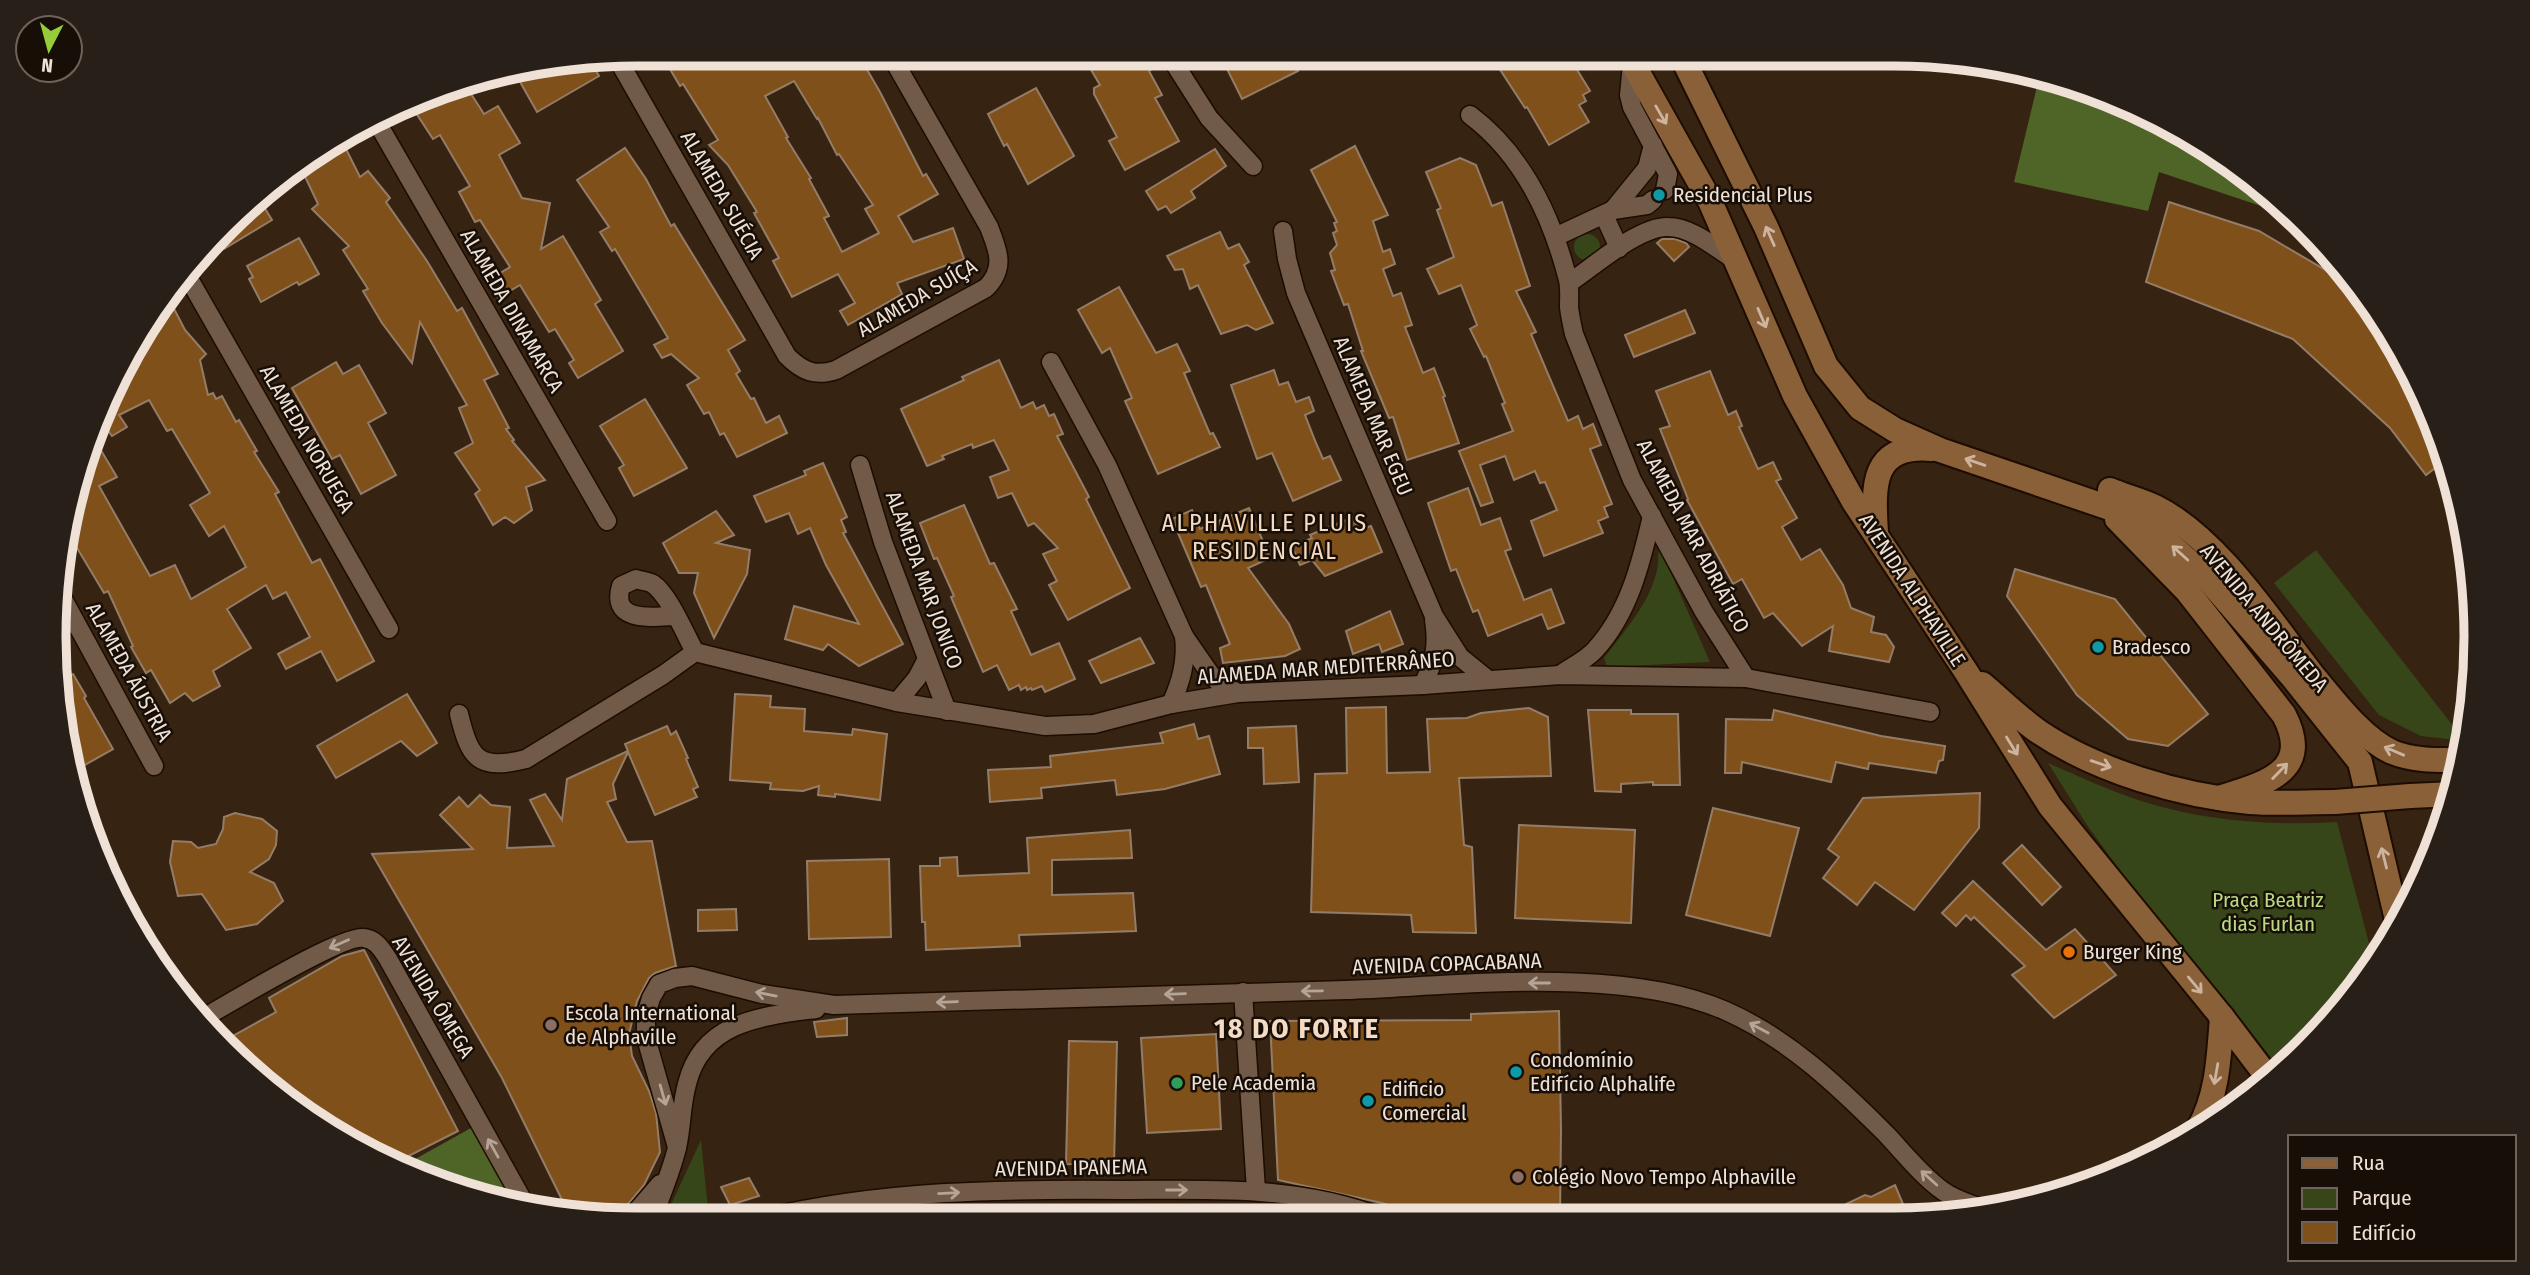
<svg xmlns="http://www.w3.org/2000/svg" width="2530" height="1275" font-family="'Fira Sans Condensed',sans-serif">
<rect width="100%" height="100%" fill="#372311"/>
<g fill="#364618">
<circle cx="1587" cy="247" r="13"/>
<path d="M1659 546 1710 662 1607 667 1604 658C1623 633 1648 605 1656 574 1659 565 1658 555 1659 546Z"/>
<path d="M2316 550 2464 740V741L2421 736 2379 715 2274 583Z"/>
<path d="M2048 763C2078 776 2108 790 2138 800 2202 821 2271 826 2337 822L2374 962 2355 993 2279 1068 2225 999 2151 913 2087 825Z"/>
<path d="M701 1140 709 1219H662L669 1209Z"/>
<path d="M1093 1210 1161 1218 957 1219Z"/>
</g>
<g fill="#4f6527">
<path d="M2040 74 2150 114 2247 175 2291 216 2159 172 2148 211 2014 182Z"/>
<path d="M471 1128 518 1206 487 1201 399 1168Z"/>
</g>
<g fill="#80501b" stroke="#947d68" stroke-width="2" fill-rule="evenodd">
<path d="M661 54H858L880 92 923 176 926 174 938 194 898 216 913 242 953 228 964 259 897 283 902 294 848 325 840 311 855 303 838 274 792 297 773 261 779 258 754 213 757 212 728 165 709 145 718 140 683 84 680 86ZM794 81 817 119 818 118 837 155 839 154 873 205 865 209 879 233 842 252 824 218 829 216 809 179 811 178 786 138 788 137 765 96Z"/>
<path d="M1111 55H1147L1154 68 1149 71 1162 95 1155 98 1179 141 1125 170 1109 141 1117 137 1094 94V88L1100 85 1090 68Z"/>
<path d="M1235 55H1290L1298 71 1242 99 1223 61Z"/>
<path d="M1519 55H1568L1590 91 1583 95 1586 101 1579 105 1589 122 1549 145 1527 107 1525 108 1499 68Z"/>
<path d="M591 62 599 76 537 112 519 80 534 71Z"/>
<path d="M464 83 484 114 498 106 520 143 499 155 522 198 550 203 541 249 563 236 601 300 595 304 623 351 578 378 569 363 574 360 555 329 549 332 520 285 498 298 487 281 510 267 480 220 475 222 459 192 470 186 440 135 433 139 416 113Z"/>
<path d="M1036 88 1074 156 1028 184 1007 144 1004 146 988 114Z"/>
<path d="M343 143 360 177 368 171 390 198 386 202 427 261 457 311 462 308 498 374 484 380 509 428 506 429 514 440 512 441 545 480 526 487 532 510 514 523 505 517 493 525 475 494 480 490 455 453 473 443 459 408 467 405 420 322 412 363 382 323 363 291 368 289 343 250 349 246 312 209 318 204 300 166Z"/>
<path d="M1355 146 1388 215 1373 221 1383 252 1390 249 1395 264 1383 269 1393 296 1401 293 1412 325 1405 327 1423 373 1434 368 1445 396 1443 397 1459 443 1407 460 1393 417 1389 418 1361 351H1363L1348 304 1344 305 1331 271 1335 270 1330 253 1337 245 1333 233 1337 231 1334 223 1337 222 1311 170Z"/>
<path d="M625 148 646 179 671 226 674 224 745 340 728 350 740 371 736 374 751 399 754 398 766 423 779 416 787 433 737 457 724 433 720 435 709 412 704 414 687 385 699 378 671 354 662 358 654 345 668 338 615 249 612 251 600 232 609 227 577 180Z"/>
<path d="M1215 149 1226 166 1191 191 1195 198 1171 213 1166 206 1158 210 1146 191Z"/>
<path d="M1460 158 1476 165 1492 206 1502 202 1530 286 1516 291 1536 332 1531 334 1568 421 1578 416 1583 429 1593 424 1601 445 1590 449 1612 504 1604 507 1608 517 1598 521 1603 533 1544 556 1531 521 1557 510 1545 482 1540 483 1535 471 1514 480 1505 456 1480 465 1493 502 1481 506 1459 451 1513 431 1502 404 1505 403 1486 356 1484 357 1470 329 1477 325 1461 285 1439 294 1427 269 1454 257 1437 210 1441 208 1426 172Z"/>
<path d="M258 197 272 220 224 249 216 237Z"/>
<path d="M2169 202 2259 231 2356 288 2397 346 2447 459 2426 475 2390 428 2293 339 2146 282Z"/>
<path d="M1220 232 1228 249 1239 244 1249 262 1244 265 1273 323 1256 330 1247 325 1221 334 1198 285 1190 289 1183 269 1175 270 1167 256Z"/>
<path d="M299 238 319 274 299 285 297 282 261 302 249 279 253 277 247 266Z"/>
<path d="M1662 239H1675L1686 243 1689 247 1674 261 1657 243Z"/>
<path d="M1119 287 1156 353 1177 344 1190 371 1184 373 1210 434 1213 433 1220 447 1158 474 1125 401 1132 398 1110 348 1102 353 1078 310Z"/>
<path d="M170 301 185 330 206 354 200 360 208 395 213 393 216 399 222 396 236 422 239 420 257 451 254 452 279 492 275 494 312 563 320 559 374 661 337 681 321 651 286 669 278 654 310 637 286 592 273 599 266 585 227 609 251 648 213 671 220 686 193 701 185 693 170 703 151 670 146 673 131 647 133 646 108 591 104 593 65 528 96 442 117 477 99 486 150 576 175 565 191 599 246 567 224 526 209 536 190 505 210 493 172 429 167 431 149 400 119 415 127 427 112 436 103 424 133 346 161 305Z"/>
<path d="M1685 310 1695 333 1634 357 1625 335Z"/>
<path d="M999 360 1021 408 1033 402 1036 409 1044 405 1049 416 1054 414 1063 434 1057 436 1089 497 1086 499 1130 588 1068 620 1049 585 1057 581 1043 554 1058 548 1034 523 1028 526 1012 493 998 498 990 477 1009 470 994 440 973 448 972 444 942 456 944 459 927 466 901 409 964 380 962 377Z"/>
<path d="M336 362 343 374 359 365 386 413 368 423 396 475 361 494 340 455 332 459 292 388Z"/>
<path d="M1274 370 1279 385 1288 382 1296 402 1309 397 1314 411 1305 415 1316 443 1323 459 1330 456 1341 480 1293 501 1272 453 1257 459 1231 385Z"/>
<path d="M1710 371 1728 415 1736 411 1742 426 1739 427 1758 469 1773 462 1781 479 1776 481 1797 518 1782 527 1801 560 1820 549 1843 585 1851 608 1874 617 1871 632 1886 635 1894 647 1889 662 1829 651 1833 626 1802 646 1773 613 1764 618 1742 579 1733 584 1687 500 1688 499 1660 429 1670 426 1656 391Z"/>
<path d="M645 399 687 468 634 496 619 468 624 465 600 426Z"/>
<path d="M823 463 847 517 841 520 846 532 843 533 903 644 859 666 828 644 823 650 785 639 794 606 859 624 826 565 810 528 798 534 789 513 766 522 754 496 806 475 804 471Z"/>
<path d="M1468 488 1481 525 1500 518 1511 549 1505 551 1524 600 1551 589 1564 623 1548 629 1542 614 1488 636 1478 610 1473 612 1456 569 1451 571 1428 503Z"/>
<path d="M964 505 990 564 994 563 1017 609 1011 611 1031 655 1059 643 1075 679 1045 692 1042 686 1032 690 1031 688 1027 690 1026 687 1021 690 1019 685 1009 690 997 665 983 672 951 597 954 596 937 558 934 559 920 523Z"/>
<path d="M1249 508 1270 558 1248 568 1289 624 1300 649 1285 656 1223 663 1220 648 1230 644 1206 585 1201 587 1172 519 1192 510 1200 529Z"/>
<path d="M716 511 734 535 716 543 750 550 747 574 714 638 694 593 698 573H679L663 543Z"/>
<path d="M1353 517 1358 530 1371 526 1382 552 1325 576 1312 560 1300 565 1292 547 1312 538 1310 535Z"/>
<path d="M2015 569 2115 599 2208 714 2168 746 2128 739 2077 695 2007 596Z"/>
<path d="M1390 611 1403 644 1382 652 1379 644 1353 654 1346 631Z"/>
<path d="M1140 638 1154 663 1101 683 1089 661Z"/>
<path d="M73 674 86 696 84 698 113 749 76 770 59 713 60 681Z"/>
<path d="M407 694 437 743 417 756 401 741 336 778 317 746Z"/>
<path d="M735 694 771 696 770 707 805 709 804 731 852 735 853 729 887 734 880 800 835 794V797L818 795 819 786 803 791 770 789 771 783 730 780Z"/>
<path d="M1386 707 1387 773 1430 772 1427 719 1467 718 1481 713 1529 708 1548 717 1551 776 1459 778 1464 845 1472 847 1476 933 1413 932 1411 915 1311 912 1315 774 1347 773 1346 708Z"/>
<path d="M1588 710H1631V714H1678L1680 785H1653V782L1621 784V792L1595 791Z"/>
<path d="M1774 710 1881 736 1945 746 1943 760 1939 761 1936 773 1869 763 1868 769 1836 762 1831 782 1742 762 1741 773H1725L1726 719 1772 720Z"/>
<path d="M1194 724 1198 739 1209 736 1220 774 1165 789 1117 795 1115 780 1041 788 1042 798 990 802 988 770 1051 767 1050 756 1163 743 1160 733Z"/>
<path d="M667 726 671 735 676 731 688 758 686 759 698 787 693 789 697 797 655 815 628 752 613 784 616 799 607 802 627 842 652 841 676 966 655 973 649 978 637 1001 629 1034 632 1056 649 1091 656 1113 660 1152 644 1185 629 1203 609 1219 569 1214 502 1078 372 854 473 849 440 815 459 797 468 807 480 795 491 805 510 807 507 848 554 846 530 800 545 794 562 820 567 779 628 751 625 744Z"/>
<path d="M1296 726 1299 782 1264 784 1263 748H1248V728Z"/>
<path d="M1980 793 1979 828 1914 910 1875 882 1857 905 1823 878 1839 857 1828 849 1863 798Z"/>
<path d="M1713 808 1799 828 1770 936 1686 915Z"/>
<path d="M235 813 262 819 277 831 276 845 269 859 250 872 274 883 283 901 257 924 226 930 202 894 178 896 170 862 173 841 191 842 198 848 216 844 223 829 224 817Z"/>
<path d="M1519 825 1635 830 1631 923 1515 918Z"/>
<path d="M1130 830 1132 858 1052 860V895L1133 893 1136 931 1019 935 1020 946 926 950 925 922H922L920 866H940V858L957 857 958 876 1029 873 1027 838Z"/>
<path d="M2022 845 2061 887 2042 905 2003 863Z"/>
<path d="M889 859 891 937 809 939 807 861Z"/>
<path d="M1973 881 2046 950 2075 929 2116 975 2054 1018 2012 975 2025 966 1974 917 1971 920 1966 915 1956 926 1942 913Z"/>
<path d="M736 909 737 930 698 931V910Z"/>
<path d="M364 950 458 1131 391 1165 380 1161 226 1051 220 1043 276 1012 269 998 342 956Z"/>
<path d="M1559 1011 1561 1130 1560 1217H1426L1382 1203 1278 1180 1270 1021 1471 1020V1014Z"/>
<path d="M847 1018V1035L817 1037 814 1022Z"/>
<path d="M1216 1034 1221 1129 1147 1133 1141 1038Z"/>
<path d="M1069 1041 1117 1042 1114 1165 1066 1164Z"/>
<path d="M749 1178 759 1196 730 1205 721 1187Z"/>
<path d="M1895 1185 1908 1216H1821L1865 1195 1871 1197Z"/>
</g>
<g fill="none" stroke-linecap="round" stroke-linejoin="round">
<defs>
<g id="street">
<path d="M1169 55 1209 118 1253 166"/>
<path d="M617 58 787 356C802 371 815 377 836 370L986 288C1006 268 998 250 989 227L890 54"/>
<path d="M1632 64 1629 95 1632 107 1668 174 1665 190"/>
<path d="M1470 115C1522 154 1552 217 1568 280 1570 289 1569 298 1569 307 1570 316 1572 325 1574 334L1632 480 1704 612 1746 678"/>
<path d="M378 124 607 521"/>
<path d="M1613 210 1647 168 1653 145"/>
<path d="M1604 215 1619 248"/>
<path d="M1283 231 1287 259 1296 293 1434 616 1460 657 1487 679"/>
<path d="M1555 237 1613 210 1647 205 1653 200"/>
<path d="M185 272 389 629"/>
<path d="M1569 283C1593 267 1639 226 1668 227 1692 227 1717 249 1736 261"/>
<path d="M1051 362 1107 465 1184 636 1211 675 1221 684 1238 693"/>
<path d="M860 465 883 542 947 711"/>
<path d="M63 599 154 766"/>
<path d="M675 616C652 617 610 623 621 586L636 579C641 581 648 581 653 584 669 595 685 634 695 652"/>
<path d="M1560 675C1571 667 1586 660 1595 650 1629 613 1641 563 1652 516"/>
<path d="M1423 685C1435 660 1438 646 1434 620"/>
<path d="M897 702 917 678 927 659"/>
<path d="M1171 704C1181 682 1187 661 1184 636"/>
<path d="M459 714C470 759 478 771 526 759L663 675 695 652 897 702 1045 726 1094 724 1171 704 1238 693 1423 685 1560 675 1746 678 1930 712"/>
<path d="M1243 992 1256 1190"/>
<path d="M203 1018C229 1004 342 934 364 938 376 939 382 950 388 959L527 1208"/>
<path d="M677 1147 646 1038V1015L651 998 659 984 675 978 692 976 762 994 834 1005C1004 1000 1175 996 1346 990 1458 986 1622 965 1726 1011 1789 1039 1838 1086 1886 1134 1904 1153 1921 1175 1943 1191 1955 1200 1974 1205 1988 1211"/>
<path d="M630 1219 660 1184"/>
<path d="M652 1219C661 1196 671 1172 677 1148 682 1127 681 1105 687 1084 702 1021 763 1016 816 1009"/>
<path d="M761 1219C881 1190 1001 1189 1124 1190 1211 1190 1298 1185 1380 1217"/>
</g>
<g id="secondary">
<path d="M1628 55 1710 201 1795 396 1854 502 1965 670 2050 806 2222 1017 2269 1079"/>
<path d="M1681 55 1766 227 1826 366 1860 408 1895 430 1940 450 2130 515 2160 535 2206 577 2294 679 2360 762 2398 924"/>
<path d="M2110 490C2124 496 2141 500 2155 507 2218 538 2272 623 2315 678 2335 702 2363 739 2392 752 2414 761 2437 760 2461 760"/>
<path d="M2117 519 2188 592 2284 715C2314 773 2262 784 2219 798"/>
<path d="M1876 533C1873 485 1871 444 1932 449"/>
<path d="M1982 684C2001 700 2019 718 2039 732 2097 771 2181 796 2250 802 2278 804 2307 802 2335 802"/>
<path d="M2410 796 2454 794"/>
<path d="M2199 1128C2218 1095 2219 1054 2222 1017"/>
</g>
</defs>
<use href="#street" stroke="#1d0c00" stroke-width="21"/>
<use href="#secondary" stroke="#1d0c00" stroke-width="28"/>
<use href="#street" stroke="#715a47" stroke-width="18"/>
<use href="#secondary" stroke="#8a6039" stroke-width="24"/>
<defs>
<path id="secondary-bridge" d="M2335 802 2410 796"/>
</defs>
<use href="#secondary-bridge" stroke="#1d0c00" stroke-width="28" stroke-linecap="butt"/>
<use href="#secondary-bridge" stroke="#8a6039" stroke-width="24"/>
</g>
<defs><path id="oneway-shaft" d="M-6 0H5M1.5-3L5.5 0L1.5 3" fill="none" stroke-width="1.6" stroke-linecap="round" stroke-linejoin="round" transform="scale(1.75)"/></defs>
<g stroke="#ccb49f">
<use href="#oneway-shaft" transform="translate(1661 115) rotate(60)"/>
<use href="#oneway-shaft" transform="translate(1770 236) rotate(-114)"/>
<use href="#oneway-shaft" transform="translate(1762 318) rotate(67)"/>
<use href="#oneway-shaft" transform="translate(1975 462) rotate(-161)"/>
<use href="#oneway-shaft" transform="translate(2180 553) rotate(-138)"/>
<use href="#oneway-shaft" transform="translate(2012 746) rotate(58)"/>
<use href="#oneway-shaft" transform="translate(2394 751) rotate(-157)"/>
<use href="#oneway-shaft" transform="translate(2101 764) rotate(19)"/>
<use href="#oneway-shaft" transform="translate(2280 771) rotate(-46)"/>
<use href="#oneway-shaft" transform="translate(2384 858) rotate(-104)"/>
<use href="#oneway-shaft" transform="translate(2195 985) rotate(50)"/>
<use href="#oneway-shaft" transform="translate(2216 1074) rotate(100)"/>
</g>
<g stroke="#b6a496">
<use href="#oneway-shaft" transform="translate(339 944) rotate(156)"/>
<use href="#oneway-shaft" transform="translate(1539 983) rotate(-180)"/>
<use href="#oneway-shaft" transform="translate(1312 991) rotate(179)"/>
<use href="#oneway-shaft" transform="translate(766 994) rotate(-169)"/>
<use href="#oneway-shaft" transform="translate(1175 994) rotate(178)"/>
<use href="#oneway-shaft" transform="translate(947 1002) rotate(178)"/>
<use href="#oneway-shaft" transform="translate(1759 1028) rotate(-152)"/>
<use href="#oneway-shaft" transform="translate(663 1095) rotate(74)"/>
<use href="#oneway-shaft" transform="translate(493 1148) rotate(-119)"/>
<use href="#oneway-shaft" transform="translate(1929 1178) rotate(-138)"/>
<use href="#oneway-shaft" transform="translate(1177 1190)"/>
<use href="#oneway-shaft" transform="translate(949 1193) rotate(-3)"/>
</g>
<g fill="#0f9aa8" stroke="#170f07" stroke-width="2.5">
<circle cx="1659" cy="195" r="7"/>
<circle cx="2098" cy="647" r="7"/>
<circle cx="1516" cy="1072" r="7"/>
<circle cx="1368" cy="1101" r="7"/>
</g>
<circle fill="#e8710a" stroke="#170f07" stroke-width="2.5" cx="2069" cy="952" r="7"/>
<g fill="#8d6e63" stroke="#170f07" stroke-width="2.5">
<circle cx="551" cy="1025" r="7"/>
<circle cx="1518" cy="1177" r="7"/>
</g>
<circle fill="#2e9e5b" stroke="#170f07" stroke-width="2.5" cx="1177" cy="1083" r="7"/>
<g text-anchor="middle" dominant-baseline="central" stroke-width="5" stroke-linejoin="round" paint-order="stroke">
<g font-size="21" fill="#efe1d6" stroke="#170f07">
<text transform="translate(722 195) rotate(60)">ALAMEDA SUÉCIA</text>
<text transform="translate(917 298) rotate(-30)">ALAMEDA SUÍÇA</text>
<text transform="translate(512 311) rotate(60)">ALAMEDA DINAMARCA</text>
<text transform="translate(1373 416) rotate(67)">ALAMEDA MAR EGEU</text>
<text transform="translate(307 439) rotate(60)">ALAMEDA NORUEGA</text>
<text transform="translate(1693 536) rotate(62)">ALAMEDA MAR ADRIÁTICO</text>
<text transform="translate(924 580) rotate(70)">ALAMEDA MAR JONICO</text>
<text transform="translate(1912 590) rotate(57)">AVENIDA ALPHAVILLE</text>
<text transform="translate(2264 618) rotate(50)">AVENIDA ANDRÔMEDA</text>
<text transform="translate(1326 668) rotate(-4)">ALAMEDA MAR MEDITERRÂNEO</text>
<text transform="translate(129 672) rotate(61)">ALAMEDA ÁUSTRIA</text>
<text transform="translate(1447 964) rotate(-2)">AVENIDA COPACABANA</text>
<text transform="translate(433 997) rotate(59)">AVENIDA ÔMEGA</text>
<text transform="translate(1071 1168) rotate(-1)">AVENIDA IPANEMA</text>
</g>
<g font-size="21" fill="#efe1d6" stroke="#170f07" text-anchor="start">
<text x="1673" y="195">Residencial Plus</text>
<text x="2112" y="647">Bradesco</text>
<text x="2083" y="952">Burger King</text>
<text x="565" y="1013">Escola International<tspan x="565" dy="24">de Alphaville</tspan></text>
<text x="1530" y="1060">Condomínio<tspan x="1530" dy="24">Edifício Alphalife</tspan></text>
<text x="1191" y="1083">Pele Academia</text>
<text x="1382" y="1089">Edificio<tspan x="1382" dy="24">Comercial</tspan></text>
<text x="1532" y="1177">Colégio Novo Tempo Alphaville</text>
</g>
<g font-size="21" fill="#b8db81" stroke="#170f07">
<text x="2268" y="900">Praça Beatriz<tspan x="2268" dy="24">dias Furlan</tspan></text>
</g>
<g font-size="24" letter-spacing="2" fill="#f5dac4" stroke="#170f07">
<text x="1265" y="523">ALPHAVILLE PLUIS<tspan x="1265" dy="28">RESIDENCIAL</tspan></text>
</g>
<g font-size="28" font-weight="bold" letter-spacing="2" fill="#f5dac4" stroke="#170f07">
<text x="1297" y="1028">18 DO FORTE</text>
</g>
</g>
<path d="M0 0H2530V1275H0ZM637 66H1893A571 571 0 0 1 2464 637V637A571 571 0 0 1 1893 1208H637A571 571 0 0 1 66 637V637A571 571 0 0 1 637 66Z" fill="#282018" fill-rule="evenodd"/>
<path fill="none" stroke="#efe1d6" stroke-width="9" d="M637 66H1893A571 571 0 0 1 2464 637V637A571 571 0 0 1 1893 1208H637A571 571 0 0 1 66 637V637A571 571 0 0 1 637 66Z"/>
<rect x="2288" y="1135" width="228" height="126" fill="#170f07" stroke="#6d635a" stroke-width="2"/>
<rect x="2302" y="1158" width="35" height="10" fill="#8a6039" stroke="#6d635a" stroke-width="2"/>
<text x="2352" y="1170" font-size="21" fill="#efe1d6">Rua</text>
<rect x="2302" y="1188" width="35" height="21" fill="#364618" stroke="#6d635a" stroke-width="2"/>
<text x="2352" y="1205" font-size="21" fill="#efe1d6">Parque</text>
<rect x="2302" y="1222" width="35" height="21" fill="#80501b" stroke="#6d635a" stroke-width="2"/>
<text x="2352" y="1240" font-size="21" fill="#efe1d6">Edifício</text>
<g transform="translate(49 49) rotate(186)"><circle r="33" fill="#170f07" stroke="#6d635a" stroke-width="2"/>
<path d="M0-5L12 26L0 18L-12 26Z" fill="#96cc3a"/>
<text y="-10" font-size="19" font-weight="bold" text-anchor="middle" fill="#efe1d6">N</text>
</g>
</svg>
